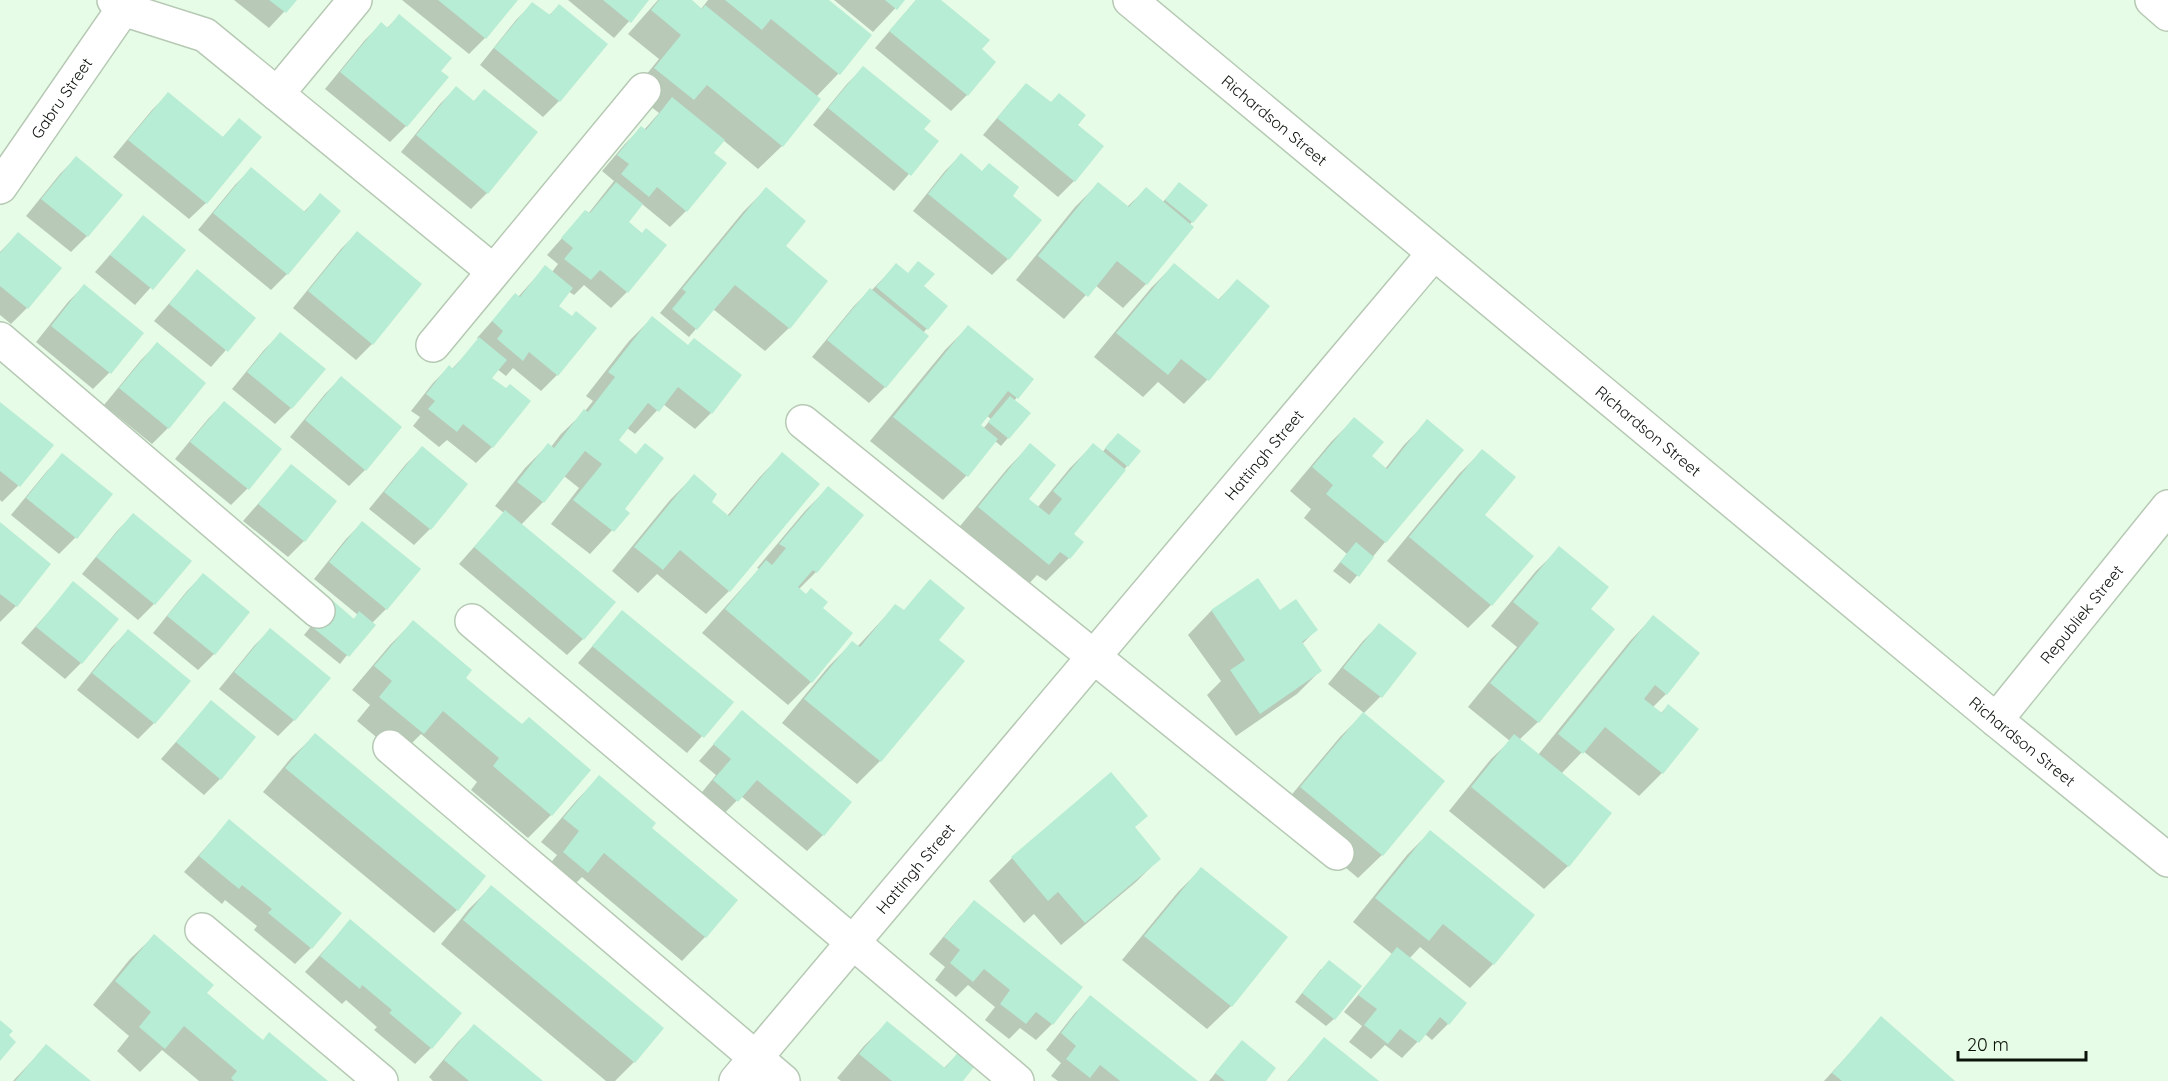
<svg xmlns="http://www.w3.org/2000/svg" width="2168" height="1081" font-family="Quicksand,sans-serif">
<rect width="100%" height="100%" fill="#e7fce6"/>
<g fill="#0003" fill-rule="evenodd">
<path d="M234 0H295L269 28Z"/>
<path d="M402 0H516L485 38 469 54Z"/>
<path d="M568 0H648L614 38Z"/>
<path d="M658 0H690L701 9 708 0H827L870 35 838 74 816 97 819 99 782 146 758 169 723 140 712 153 686 211 670 227 642 204 626 223 627 292 611 308 584 285 574 295 568 291 556 306 557 375 541 391 513 368 506 376 497 369 490 378 492 447 476 463 447 440 439 447 413 426 420 417 411 411 433 383 449 367 452 369 479 340 477 338 515 295 518 297 545 267 552 272 558 264 547 255 585 212 588 214 614 181 602 171 625 144 641 128 644 130 659 113 632 92 659 59 628 34Z"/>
<path d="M834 0H903L873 32Z"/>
<path d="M916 0H938L980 50 967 95 951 111 875 48Z"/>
<path d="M532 4 548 16 559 6V101L543 117 480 65 516 20Z"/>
<path d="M399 16 439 72 406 126 390 142 325 89 365 40 381 24 387 28Z"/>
<path d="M863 68 922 129 937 142 894 191 813 125 847 84Z"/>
<path d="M1027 85 1076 125 1074 181 1058 197 983 135 1011 101Z"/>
<path d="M456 88 473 102 484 91 487 193 471 209 401 152 440 104Z"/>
<path d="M168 94 222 138 239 120 260 137 206 203 189 219 113 157 152 110Z"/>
<path d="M961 155 1008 259 992 275 913 211 945 171Z"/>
<path d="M76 158 121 195 87 236 71 252 26 216 60 174Z"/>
<path d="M251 169 303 213 320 195 287 274 271 290 198 230 235 185Z"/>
<path d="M1098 184 1127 207 1146 189 1162 203 1179 184 1192 222 1189 225 1192 228 1146 284 1123 308 1095 285 1064 319 1016 280 1075 207Z"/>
<path d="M766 189 784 246 826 281 789 328 765 351 713 309 689 337 660 313 743 212Z"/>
<path d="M143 217 184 250 135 305 95 272Z"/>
<path d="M357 233 420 284 372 344 356 360 293 308 341 249Z"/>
<path d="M18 234 27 308 11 324 0 315V252Z"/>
<path d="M896 265 946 306 923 333 927 336 885 387 869 403 812 357 854 306 870 290 871 291Z"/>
<path d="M1174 265 1217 301 1237 281 1268 306 1207 380 1184 404 1158 382 1143 397 1094 357 1151 288Z"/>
<path d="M197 271 254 318 211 367 154 321Z"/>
<path d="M84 286 142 333 109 373 93 389 36 342 68 302Z"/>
<path d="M652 318 711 413 695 429 663 404 635 434 627 428 617 440 622 509 628 513 590 554 551 524 579 488 564 476 543 502 521 525 583 639 567 655 459 564 504 513 495 506 525 468 548 445 551 447 561 434 585 411 593 401 586 396 629 341Z"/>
<path d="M968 327 1032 379 1014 401 1008 438 1001 446 995 441 966 476 943 500 870 441 945 350ZM986 415 991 419 983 429 978 425Z"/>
<path d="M280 334 323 369 291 408 275 424 232 389 264 350Z"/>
<path d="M157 344 168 428 152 444 104 405 141 360Z"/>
<path d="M341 378 365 470 349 486 290 437 325 394Z"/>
<path d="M224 403 280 449 247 489 231 505 175 459 208 419Z"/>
<path d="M0 404 18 486 2 502 0 500Z"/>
<path d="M1354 419 1369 457 1385 469 1404 445 1428 421 1462 450 1350 584 1333 571 1347 554 1304 518 1311 509 1290 491 1331 442Z"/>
<path d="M1110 442 1127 466 1072 534 1069 558 1046 581 1037 575 1025 588 956 531 1007 469 1030 445 1027 500 1037 508 1070 468 1093 445 1102 453Z"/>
<path d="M422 448 466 484 430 529 414 545 369 509 406 464Z"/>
<path d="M1482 451 1483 515 1491 605 1468 628 1387 561 1459 474Z"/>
<path d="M782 454 818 484 729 591 706 614 657 574 638 593 612 571 670 500 694 476 710 502 727 516 759 478Z"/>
<path d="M63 455 111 495 75 538 59 554 11 515 47 471Z"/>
<path d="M291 466 304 541 288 557 243 521Z"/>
<path d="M828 488 816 572 798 590 821 609 811 682 788 705 702 633 759 569 757 568 805 511Z"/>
<path d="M133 515 154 604 138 620 82 574 117 531Z"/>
<path d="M362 523 386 609 372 623 340 664 304 635 324 610 353 620 358 615 314 579 346 539Z"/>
<path d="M0 524 49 565 16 606 0 622Z"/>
<path d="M1560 548 1589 609 1538 722 1519 740 1538 755 1630 641 1653 617 1666 694 1652 708 1660 714 1668 706 1662 773 1639 796 1583 751 1561 774 1610 814 1568 866 1544 889 1449 811 1491 759 1510 741 1468 707 1517 647 1491 626 1536 571Z"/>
<path d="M203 575 214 654 198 670 153 633 187 591Z"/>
<path d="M1257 580 1279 612 1316 630 1302 644 1320 671 1297 694 1236 736 1207 695 1221 681 1188 635 1211 611Z"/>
<path d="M74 583 81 663 65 679 21 643Z"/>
<path d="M895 606 963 662 880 761 857 784 782 723 829 666 852 643 857 647Z"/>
<path d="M622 612 732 702 687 753 578 663Z"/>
<path d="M413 622 464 678 551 815 528 838 471 790 477 782 421 734 399 756 357 721 370 705 352 690 390 645Z"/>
<path d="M1379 625 1415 654 1380 697 1363 714 1382 855 1358 878 1278 811 1340 737 1364 713 1328 684 1363 641Z"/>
<path d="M270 630 328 678 294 720 278 736 219 689 254 646Z"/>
<path d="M128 631 189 681 154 723 138 739 77 690 112 647Z"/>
<path d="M211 702 220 779 204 795 161 759Z"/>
<path d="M742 712 823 835 807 851 741 796 721 817 698 797 716 775 699 761Z"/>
<path d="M315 735 457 910 434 933 263 792 291 758Z"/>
<path d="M599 777 649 828 736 900 705 937 682 961 582 877 564 895 541 875 557 855 541 842 576 801Z"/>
<path d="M229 821 311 948 295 964 254 930 257 926 225 900 222 904 184 872Z"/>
<path d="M1134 828 1159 859 1136 882 1061 945 1034 914 1024 923 989 881 1012 858Z"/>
<path d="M1430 832 1533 915 1493 964 1470 988 1420 947 1409 959 1448 1024 1432 1040 1425 1034 1402 1058 1385 1045 1371 1059 1349 1042 1362 1026 1344 1012 1392 954 1353 922 1407 855Z"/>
<path d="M1201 869 1231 1006 1207 1029 1122 960 1178 892Z"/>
<path d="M491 887 634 1062 615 1081H606L441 944 468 910Z"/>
<path d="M975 902 1052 1024 1036 1040 1020 1028 1009 1039 985 1020 995 1007 968 985 956 997 935 980 945 967 929 954 959 918Z"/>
<path d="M350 921 460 1013 431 1048 415 1064 374 1030 377 1027 346 1000 342 1004 305 972Z"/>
<path d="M154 936 205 993 262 1041 325 1081H199L162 1050 140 1072 117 1051 129 1036 93 1005 130 959Z"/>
<path d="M1321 969 1334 1019 1326 1026 1295 1002Z"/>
<path d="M1091 997 1195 1081H1058L1051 1076 1061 1063 1046 1050 1075 1013Z"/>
<path d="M1881 1019 1953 1081H1824Z"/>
<path d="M887 1023 943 1069 960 1052 961 1081H841L837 1078 864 1046Z"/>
<path d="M474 1026 540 1081H433L429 1077 458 1042Z"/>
<path d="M1324 1039 1376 1081H1287Z"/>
<path d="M46 1046 89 1081H13Z"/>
<path d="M1234 1050 1264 1081H1209Z"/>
</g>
<g fill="#b7ecd5">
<path d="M269 0H297L286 13Z"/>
<path d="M438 0H518L486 39Z"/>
<path d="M603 0H649L631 23Z"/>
<path d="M659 0H692L702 9 705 5 821 99 783 147 707 85 694 100 654 68 681 35 651 10Z"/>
<path d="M725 0H829L872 35 840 75 771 19 762 30Z"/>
<path d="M885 0H905L897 10Z"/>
<path d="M916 0H941L990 40 982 49 996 62 968 96 889 31Z"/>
<path d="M532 2 550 15 559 4 608 44 560 102 494 48Z"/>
<path d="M399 14 452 58 441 71 449 77 407 127 340 72 381 22 388 28Z"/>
<path d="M863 66 931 121 924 129 939 141 911 176 828 108Z"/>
<path d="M1026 83 1051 102 1059 93 1086 115 1078 125 1104 146 1075 182 997 118Z"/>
<path d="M456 86 474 101 484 89 538 132 488 194 416 135Z"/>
<path d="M168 92 223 137 239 118 262 137 207 204 128 140Z"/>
<path d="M672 97 725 140 714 153 727 163 687 212 657 187 649 197 621 174 629 164 617 155 641 126 646 130Z"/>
<path d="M961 153 982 171 989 163 1019 187 1013 196 1042 220 1009 260 928 194Z"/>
<path d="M76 156 123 195 88 237 41 199Z"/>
<path d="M251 167 305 212 320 193 341 211 288 275 213 213Z"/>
<path d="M616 182 643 204 629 222 642 233 646 228 667 245 628 293 600 270 591 280 564 259 573 248 561 238 585 210 590 213Z"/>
<path d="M1098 182 1129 207 1146 187 1194 227 1147 285 1117 261 1088 297 1038 256Z"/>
<path d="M1179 182 1208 205 1193 223 1165 200Z"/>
<path d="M766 187 806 221 786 246 828 281 790 329 735 285 697 330 672 309 686 292 682 289Z"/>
<path d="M143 215 186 250 153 290 110 255Z"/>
<path d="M357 231 422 284 373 345 308 291Z"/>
<path d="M18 232 62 268 28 309 0 286V253Z"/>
<path d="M918 261 935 274 924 286 948 306 928 330 876 287 896 263 908 273Z"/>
<path d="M1174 263 1219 300 1237 279 1270 306 1209 381 1181 359 1168 375 1116 333Z"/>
<path d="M545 265 573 288 559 306 572 316 576 311 597 328 558 376 529 352 523 361 497 339 503 331 492 321 515 293 520 297Z"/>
<path d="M197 269 256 318 228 352 169 304Z"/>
<path d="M84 284 144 333 111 374 51 326Z"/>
<path d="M870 288 929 336 886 388 827 340Z"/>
<path d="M652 316 688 345 694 338 742 375 712 414 678 387 659 412 648 403 619 440 636 454 645 443 664 458 625 509 630 513 614 532 573 500 602 464 585 451 544 503 517 482 548 443 554 448 584 409 588 412 615 377 608 372Z"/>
<path d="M968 325 1034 379 1018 399 1008 391 981 425 998 439 968 477 893 417Z"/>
<path d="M280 332 326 369 292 409 247 372Z"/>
<path d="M479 337 507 360 492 378 506 388 510 384 531 401 493 448 463 424 457 432 428 409 435 401 426 394 449 365 453 369Z"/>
<path d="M157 342 206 383 169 429 119 388Z"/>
<path d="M341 376 402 427 366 471 305 420Z"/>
<path d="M1010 396 1031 413 1009 439 988 422Z"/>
<path d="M224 401 282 449 249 490 190 442Z"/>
<path d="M0 402 54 445 20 487 0 471Z"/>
<path d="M1354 417 1384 442 1372 456 1387 469 1427 419 1464 450 1386 543 1326 494 1333 485 1312 467Z"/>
<path d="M1118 433 1141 451 1128 467 1105 448Z"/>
<path d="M1030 443 1056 465 1029 499 1049 515 1062 499 1053 491 1093 443 1126 470 1074 534 1084 542 1070 559 1060 552 1049 565 978 507Z"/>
<path d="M422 446 468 484 431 530 384 492Z"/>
<path d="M1482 449 1516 477 1485 515 1534 556 1492 606 1409 537Z"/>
<path d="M782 452 820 484 730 592 680 550 663 570 634 547 694 474 717 494 712 502 729 516Z"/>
<path d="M62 453 113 494 77 539 26 498Z"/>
<path d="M291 464 337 501 305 542 258 504Z"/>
<path d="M828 486 864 515 817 573 813 570 798 587 806 594 811 588 828 602 823 608 853 633 812 683 725 609 766 560 772 565 786 548 779 544Z"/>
<path d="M505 510 616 602 584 640 474 547Z"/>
<path d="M133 513 192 561 155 605 96 557Z"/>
<path d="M362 521 421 569 387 610 329 562Z"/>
<path d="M0 522 51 564 17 607 0 594Z"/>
<path d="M1356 542 1374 557 1359 577 1340 562Z"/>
<path d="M1559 546 1609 587 1591 609 1615 629 1539 723 1490 683 1539 623 1513 602Z"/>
<path d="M203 573 250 612 215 655 167 616Z"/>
<path d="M1258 578 1280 610 1296 599 1318 630 1302 642 1322 671 1260 714 1230 670 1245 660 1211 610Z"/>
<path d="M930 579 965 608 939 640 965 661 881 762 804 699 852 641 860 647 895 604 904 610Z"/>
<path d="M73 581 119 619 82 664 36 627Z"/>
<path d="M332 600 354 619 359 611 376 625 349 657 311 626Z"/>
<path d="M622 610 734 702 704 738 592 646Z"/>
<path d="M1653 615 1700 653 1667 695 1655 685 1644 699 1662 713 1668 704 1699 729 1663 774 1605 727 1583 754 1558 734Z"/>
<path d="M413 620 472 670 466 678 522 724 529 717 591 770 552 816 493 766 499 758 443 711 424 734 379 697 392 681 374 666Z"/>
<path d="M1379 623 1417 653 1382 698 1343 668Z"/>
<path d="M270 628 331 678 295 721 234 672Z"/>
<path d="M128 629 191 681 155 724 92 673Z"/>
<path d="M211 700 256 737 221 780 176 742Z"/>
<path d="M742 710 852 802 824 836 757 780 738 802 713 780 731 759 713 744Z"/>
<path d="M1363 712 1445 781 1383 856 1300 787Z"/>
<path d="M315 733 486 876 458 911 285 768Z"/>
<path d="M1514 734 1612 813 1569 867 1471 787Z"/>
<path d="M1111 772 1148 816 1135 827 1161 859 1085 923 1058 892 1048 901 1011 857Z"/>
<path d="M599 775 656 823 652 828 738 900 706 938 604 853 588 873 563 852 579 831 563 818Z"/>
<path d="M229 819 342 913 312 949 268 913 272 909 242 885 239 889 199 856Z"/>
<path d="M1430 830 1535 915 1494 965 1443 924 1429 941 1375 898Z"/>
<path d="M1201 867 1288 937 1232 1007 1144 936Z"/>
<path d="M491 885 664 1028 635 1063 463 920Z"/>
<path d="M974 900 1083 987 1053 1025 1036 1012 1026 1024 1000 1004 1010 990 984 969 973 982 950 963 960 950 944 937Z"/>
<path d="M350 919 462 1013 432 1049 389 1013 392 1010 362 985 360 989 320 956Z"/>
<path d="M154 934 214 985 207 993 263 1040 269 1032 328 1081H234L231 1078 237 1071 184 1026 165 1049 139 1027 151 1012 115 981Z"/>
<path d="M1397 947 1467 1003 1449 1025 1440 1017 1419 1043 1400 1029 1388 1044 1364 1025 1377 1009 1358 995Z"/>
<path d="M1329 960 1362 986 1335 1020 1302 993Z"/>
<path d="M1090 995 1198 1081H1120L1100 1065 1090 1078 1066 1059 1076 1046 1061 1033Z"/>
<path d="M1881 1016 1955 1081H1842L1832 1073Z"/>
<path d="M0 1020 13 1031 9 1035 16 1042 0 1061Z"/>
<path d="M887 1021 945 1068 960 1050 977 1063 963 1081H892L859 1054Z"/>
<path d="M474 1024 543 1081H469L444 1060Z"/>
<path d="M1324 1037 1379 1081H1288Z"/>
<path d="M1242 1040 1276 1068 1266 1081H1225L1215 1073Z"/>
<path d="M46 1044 91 1081H15Z"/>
</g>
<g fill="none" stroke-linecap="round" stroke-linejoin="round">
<defs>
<g id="minor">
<path d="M114 0 123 9 205 35 493 271"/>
<path id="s1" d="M1130 0 1996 720 2168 860"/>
<path d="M2152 0 2168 14"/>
<path d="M277 94 355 0"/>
<path id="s2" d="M0 187 123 9"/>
<path d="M0 339 318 611"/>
<path d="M433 345 644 90"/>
<path d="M803 422 1337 853"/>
<path d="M472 621 1017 1081"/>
<path id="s3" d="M1996 720 2168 507"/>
<path d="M390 747 783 1081"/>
<path d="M202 930 381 1081"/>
<path id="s4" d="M736 1081 1434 253"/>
</g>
</defs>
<use href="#minor" stroke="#b6c9b4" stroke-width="36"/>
<use href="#minor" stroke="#fff" stroke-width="33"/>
</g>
<g text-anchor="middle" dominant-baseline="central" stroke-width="6" stroke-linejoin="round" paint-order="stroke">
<g font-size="16" fill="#0c130b" stroke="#e7fce6">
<text stroke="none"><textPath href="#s2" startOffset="108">Gabru Street</textPath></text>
<text stroke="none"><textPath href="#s1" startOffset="188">Richardson Street</textPath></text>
<text stroke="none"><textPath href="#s1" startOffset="674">Richardson Street</textPath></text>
<text stroke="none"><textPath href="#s4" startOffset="819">Hattingh Street</textPath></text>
<text stroke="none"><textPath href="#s3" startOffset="136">Republiek Street</textPath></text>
<text stroke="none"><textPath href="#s1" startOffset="1160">Richardson Street</textPath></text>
<text stroke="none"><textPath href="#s4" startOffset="278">Hattingh Street</textPath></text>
</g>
</g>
<path d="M1958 1051v9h128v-9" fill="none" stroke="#0c130b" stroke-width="3"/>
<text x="1967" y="1051" font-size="18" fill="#0c130b" stroke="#e7fce6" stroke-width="4.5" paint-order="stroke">20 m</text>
</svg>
